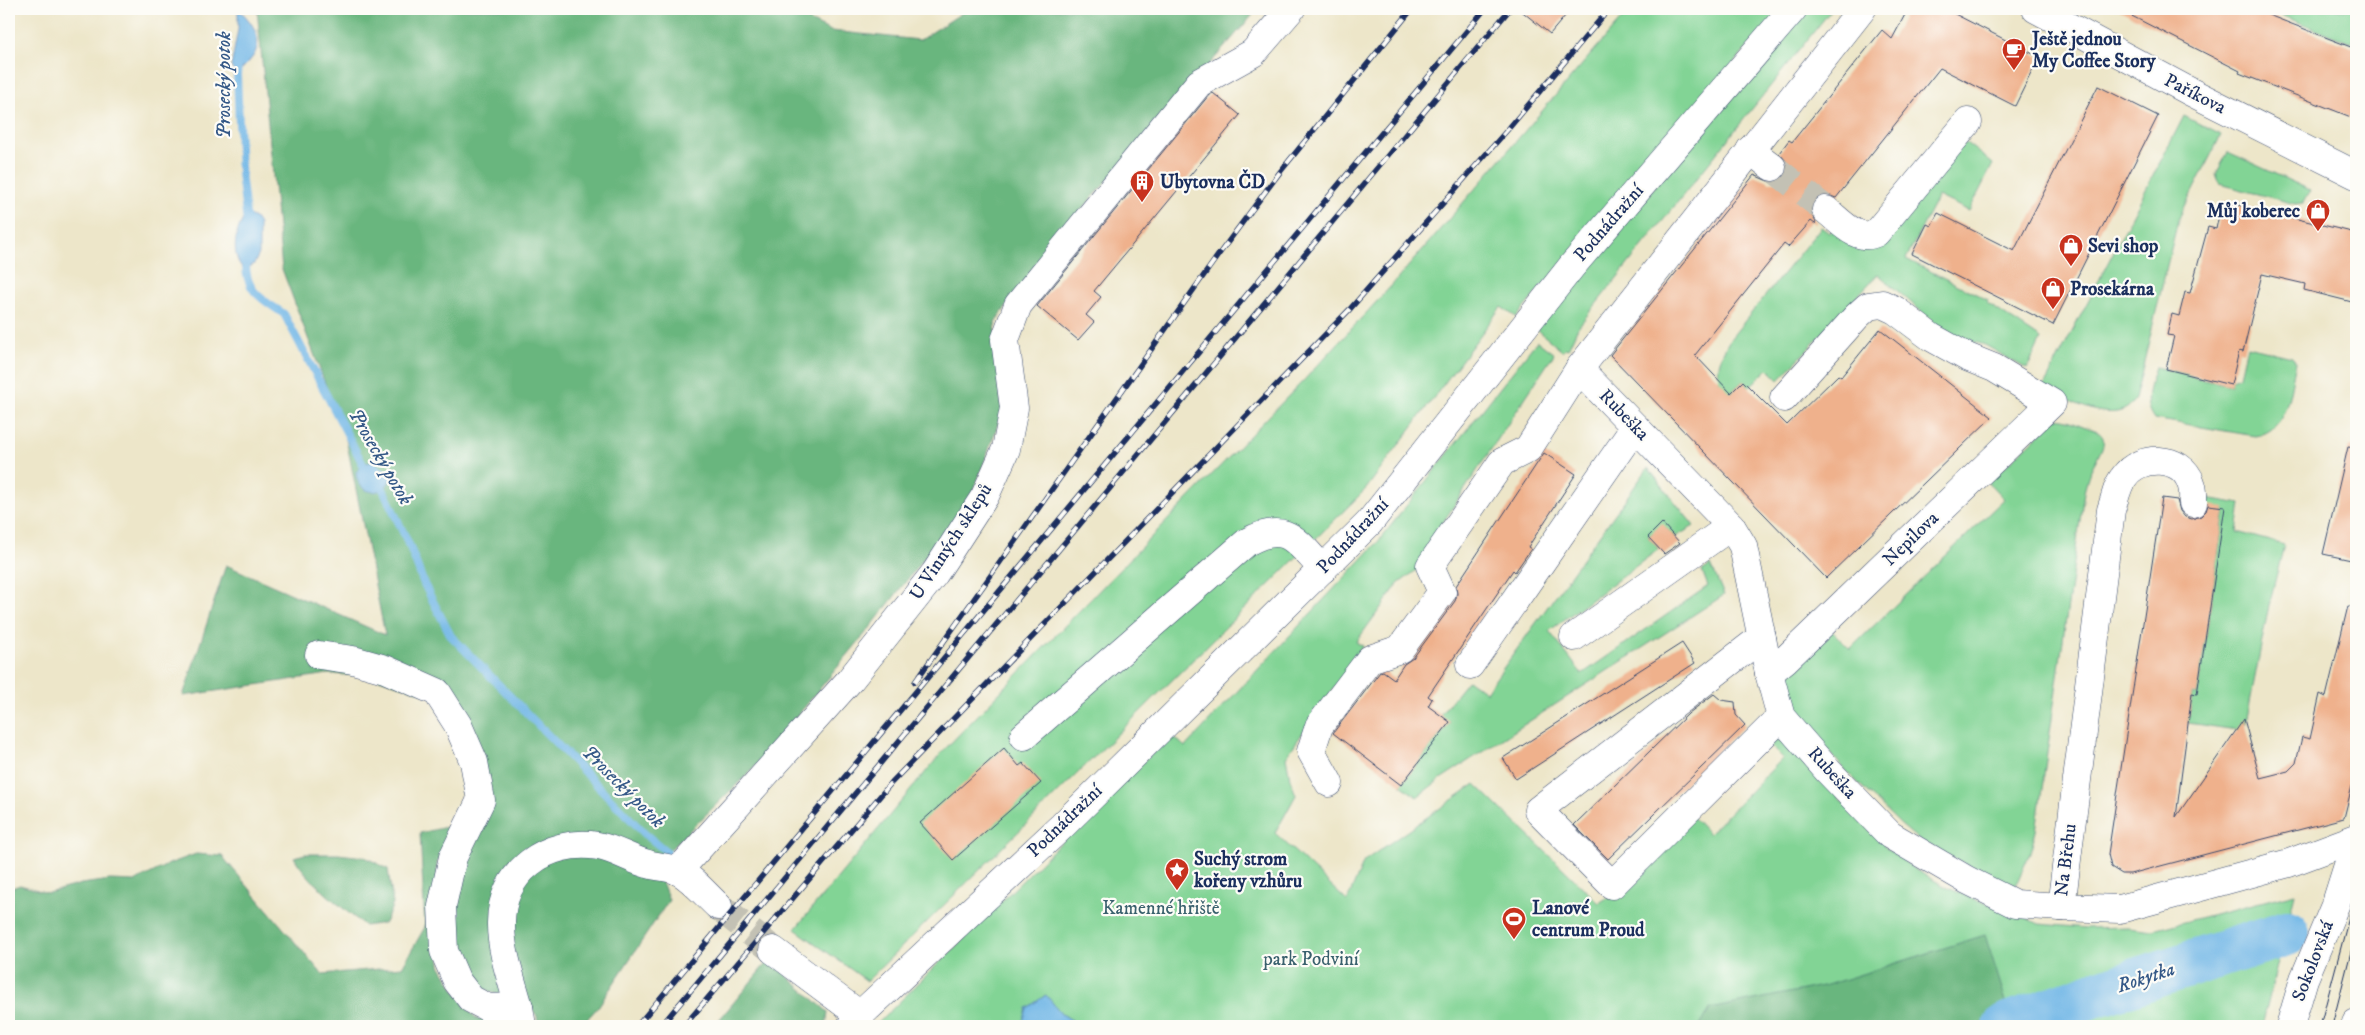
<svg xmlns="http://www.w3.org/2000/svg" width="2365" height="1035" font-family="'IM FELL DW Pica',serif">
<rect width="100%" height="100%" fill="#fdfcf7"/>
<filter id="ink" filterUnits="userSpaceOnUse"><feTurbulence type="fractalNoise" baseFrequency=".02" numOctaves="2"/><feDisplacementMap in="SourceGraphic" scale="10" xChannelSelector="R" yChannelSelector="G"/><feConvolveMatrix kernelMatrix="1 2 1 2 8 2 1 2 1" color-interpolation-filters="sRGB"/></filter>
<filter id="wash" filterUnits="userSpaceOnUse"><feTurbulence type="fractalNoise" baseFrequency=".0096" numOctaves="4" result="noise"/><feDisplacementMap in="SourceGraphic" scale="20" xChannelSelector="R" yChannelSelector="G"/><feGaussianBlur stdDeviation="1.12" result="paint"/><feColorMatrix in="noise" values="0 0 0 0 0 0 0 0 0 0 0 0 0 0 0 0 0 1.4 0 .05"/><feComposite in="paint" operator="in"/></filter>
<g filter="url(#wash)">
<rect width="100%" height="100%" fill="#ede6c9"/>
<g fill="#82d495" stroke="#4e827a">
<path d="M1630 9H1781L1516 317 1501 307 1366 489 867 981 795 929 944 750 1305 379 1393 284Z"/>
<path d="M1805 9H1832L1589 313 1578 327 1568 349 1565 348 1562 351 1535 328Z"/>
<path d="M2280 9H2356V31L2351 43 2278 14Z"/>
<path d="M2184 116 2221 135 2178 220 2135 399C2133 402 2130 406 2127 408 2105 423 2063 397 2043 388Z"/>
<path d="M1965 142 1993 164 1969 211 1938 196 1906 259 1988 300 1987 303 2041 339 2027 369 1985 345 1960 338 1938 326 1878 274 1779 380 1768 369 1749 387 1743 381 1722 401C1717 372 1715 364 1731 338L1821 227 1829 233 1833 229C1846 239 1856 252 1874 247Z"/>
<path d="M2228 152 2310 190 2303 203 2295 204 2220 184 2216 174Z"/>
<path d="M1537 341 1554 354 1428 545 1418 569 1398 584 1356 642 1363 646 1286 757 1290 779 1296 795 1275 833 1347 901 1364 861 1475 784 1599 903 1610 896 1692 816 1709 834 1783 758 1768 743 1775 740H1783L1886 847 1914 869 1946 887 1978 901 2009 909 2039 924 2087 928 2128 927 2153 930 2295 893 2262 1026H1081L1062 1014 1045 995 1022 1025 1024 1026H875L1171 734 1185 747 1377 543Z"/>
<path d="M2247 346 2292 357 2296 362C2289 391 2289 431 2255 436L2154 419C2141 401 2150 387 2155 367L2187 374 2198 379 2231 385 2232 379 2240 376Z"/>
<path d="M2057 418C2067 419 2074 422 2083 426 2109 434 2107 440 2095 462 2089 472 2087 481 2084 492L2036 831 2030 853 2014 889 1920 841 1900 824 1846 771 1793 710 1784 684 1792 667 1830 629 1850 649 2004 499 1988 482Z"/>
<path d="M1648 468 1694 526 1675 537 1662 524 1648 537 1659 549 1549 631 1582 674 1708 586 1702 571 1711 565 1724 595 1442 778 1417 797 1401 785 1450 722 1440 715 1468 680 1486 692Z"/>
<path d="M2207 498 2241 504 2237 532 2284 545 2269 605 2246 723H2242L2237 730 2188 723 2192 694 2197 695 2225 509 2207 506Z"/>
</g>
<g fill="#69b67e" stroke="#42726e">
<path d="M257 9H785L831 31 920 40 968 9H1258L1064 230 995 322 1002 413 972 496 870 628 754 768 655 864 669 900 598 1007 581 1026H538L537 1016 531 1008 481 988 462 963 454 929 453 876 472 798 439 698 370 676 328 674 183 696 226 565 385 635 346 439 282 269Z"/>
<path d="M460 824 437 863 440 965 465 1006 477 1019 511 1020V1026H9V889L20 885 48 893 81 884 110 880 136 881 169 864 196 854 222 856 322 974 402 967 425 927 420 833Z"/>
<path d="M305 854H338L365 857 388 869 393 904 385 923 365 926C343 908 308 882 294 857Z"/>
<path d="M1985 935 2009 1011 1978 1026H1700L1710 1009 1827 985Z"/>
<path d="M769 960 828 1012 826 1026H714Z"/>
</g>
<g fill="#6fb6e6" stroke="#4572a2">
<path d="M238 9C250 19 263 36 255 53 251 61 242 68 237 75L231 67 238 29Z"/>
<path d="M247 214 255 218 259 224V254L254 264 245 270C229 258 235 227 247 214Z"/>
<path d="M373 462 388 471 391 476C388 497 357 498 356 472L365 463Z"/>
<path d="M1046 995 1062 1014 1081 1026 1022 1025 1027 1008Z"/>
</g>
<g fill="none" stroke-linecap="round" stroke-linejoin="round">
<g stroke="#6fb6e6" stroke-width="8">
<path d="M238 65 237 75 241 173 247 223"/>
<path d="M246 262C245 292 262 299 284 314L367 472"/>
<path d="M377 482 383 489 410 547 424 584 451 636 645 834 667 852"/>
<path d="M1022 1025 1024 1026"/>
</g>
<path stroke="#6fb6e6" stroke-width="46" d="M2006 1026 2090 996 2287 933"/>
</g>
<g id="blocks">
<g fill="#efb18c">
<path d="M1519 9H1571L1550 34Z"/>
<path d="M1908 9H1945L2039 57 2015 106 1940 68 1836 198 1828 195H1821L1814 200 1811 208 1812 216 1816 222 1815 224 1811 221 1788 247 1784 244 1695 355 1731 393 1743 381 1787 425 1838 375 1841 377 1880 329 1992 417 1826 578 1610 355 1754 175 1770 182 1778 181 1784 177 1787 170V162L1779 153 1789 140 1792 142 1882 30 1892 39Z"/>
<path d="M2118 9H2253L2356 49V119L2239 73 2240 71Z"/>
<path d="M2098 86 2158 116 2053 325 1912 254 1927 224 1931 226 1938 213 2014 251Z"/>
<path d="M1213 93 1240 115 1094 291 1101 297 1086 315 1094 322 1078 340 1037 306 1209 95Z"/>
<path d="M2222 201 2356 233V303L2304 290 2305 284 2262 274 2243 352 2239 351 2231 385 2166 369 2174 336 2167 335 2172 314 2179 316 2185 292 2190 293 2208 227 2216 229Z"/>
<path d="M2348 447 2356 448V561L2323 554Z"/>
<path d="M1544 453 1576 474 1528 547 1531 549 1515 572 1513 570 1428 696 1432 699 1428 706 1450 722 1401 785 1333 733 1380 672 1383 671 1394 679 1404 664 1413 658 1455 601 1457 594 1456 586Z"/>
<path d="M2162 498 2177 500 2180 511 2185 517 2192 519 2201 516 2206 511 2208 505 2225 507 2197 694 2192 693 2176 817 2244 719 2260 778 2288 771 2296 763 2302 737 2310 739 2320 694 2326 697 2348 606 2356 607V770L2344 818 2130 874H2122L2111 867 2108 854Z"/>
<path d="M1662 523 1680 543 1664 554 1648 537Z"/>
<path d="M1682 643 1695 663 1516 779 1503 758Z"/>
<path d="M1714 694 1721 700 1735 702 1736 715 1745 725 1608 859 1574 825 1689 713Z"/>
<path d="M1004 748 1019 766 1023 763 1041 783 953 860 920 823Z"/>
</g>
</g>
</g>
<g filter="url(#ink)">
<use href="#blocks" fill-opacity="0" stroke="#3a4a6e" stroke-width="1"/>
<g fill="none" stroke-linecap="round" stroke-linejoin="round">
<g stroke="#c3c1b4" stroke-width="28" stroke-dasharray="28 14" stroke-linecap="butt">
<path d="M1772 167 1826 210"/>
<path d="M718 906 773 950"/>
</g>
<defs>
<g id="minor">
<path d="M2036 9 2189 91 2356 175"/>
<path d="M1750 150 1772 167"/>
<path d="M1826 210C1841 222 1857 242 1876 233L1968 122"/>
<path d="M1579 369 1731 526 1743 546 1769 673 1781 717 1828 771 1890 835 1967 880 2015 904 2061 907"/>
<path d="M2193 503C2193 496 2194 490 2191 483 2182 455 2139 454 2124 477 2117 485 2115 499 2111 510L2061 907 2120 909 2289 863 2356 838"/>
<path d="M1574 637 1731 526"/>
<path d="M1762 637 1538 810 1612 885 1781 717"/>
<path d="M319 655 353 660 385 669 437 692 458 725 474 762 481 800 453 857 442 906 444 951 457 981 471 999 488 1008 519 1007 522 1026"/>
<path d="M1470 665 1635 427"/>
<path d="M1769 673 1785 660 2052 403 1994 368 1967 357 1931 337 1895 310 1882 304 1868 306 1857 316 1784 398"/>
<path d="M1024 736 1247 542C1287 520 1296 541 1323 569"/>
<path d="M1329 783 1311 751 1319 726 1370 659 1400 649 1442 592 1430 566 1502 462 1528 449 1579 369 1862 9"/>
<path d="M678 871 850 680 935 573 985 496 1006 449 1014 408 1005 340 1018 305 1199 83 1253 53 1291 9"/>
<path d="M773 950 860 1015"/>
<path d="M519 1007C512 981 501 952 501 925 500 872 547 838 598 846 616 849 631 860 648 864 657 867 670 867 678 871 691 877 707 896 718 906"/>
<path d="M851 1026 860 1015 1062 826 1369 523 1572 266 1793 9"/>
</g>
<g id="major">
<path d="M2290 1026 2304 979 2336 903 2356 840"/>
<path d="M2355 1026 2356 1023"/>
</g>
</defs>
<use href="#minor" stroke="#3a4a6e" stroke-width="29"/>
<use href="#major" stroke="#3a4a6e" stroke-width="29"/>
<use href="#minor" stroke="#fff" stroke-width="28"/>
<use href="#major" stroke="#fff" stroke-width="28"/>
<g stroke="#1b2f5e" stroke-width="1">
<path d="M2320 1026 2356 891"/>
<path d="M2332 1026 2356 932"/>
</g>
<defs>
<g id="rail">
<path d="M915 682 1219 254 1280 172 1412 9"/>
<path d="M637 1026 1485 9"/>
<path d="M661 1026 1510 9"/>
<path d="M684 1026 892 782 1350 309 1509 128 1609 9"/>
</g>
</defs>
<use href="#rail" stroke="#1b2f5e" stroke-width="5.5"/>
<use href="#rail" stroke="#fdfcf7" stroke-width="4" stroke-dasharray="11" stroke-linecap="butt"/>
</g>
</g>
<defs>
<symbol id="cafe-pin" viewBox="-11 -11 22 30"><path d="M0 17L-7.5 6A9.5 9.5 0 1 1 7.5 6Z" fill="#c8321e" stroke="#fdfcf7"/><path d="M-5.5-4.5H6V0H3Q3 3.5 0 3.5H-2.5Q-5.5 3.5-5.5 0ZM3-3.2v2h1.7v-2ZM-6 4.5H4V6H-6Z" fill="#fff"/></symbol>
<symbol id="building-pin" viewBox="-11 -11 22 30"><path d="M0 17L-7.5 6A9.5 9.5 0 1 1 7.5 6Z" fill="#c8321e" stroke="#fdfcf7"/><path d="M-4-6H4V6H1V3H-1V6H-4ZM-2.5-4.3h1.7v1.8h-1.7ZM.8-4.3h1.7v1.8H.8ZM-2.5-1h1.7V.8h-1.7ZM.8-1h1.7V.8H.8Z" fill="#fff"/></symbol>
<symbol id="shop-pin" viewBox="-11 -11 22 30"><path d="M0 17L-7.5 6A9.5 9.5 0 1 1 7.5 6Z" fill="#c8321e" stroke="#fdfcf7"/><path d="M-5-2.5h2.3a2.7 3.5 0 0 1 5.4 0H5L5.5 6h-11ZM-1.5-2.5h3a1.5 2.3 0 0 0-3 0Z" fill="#fff"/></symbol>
<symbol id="sight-pin" viewBox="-11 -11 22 30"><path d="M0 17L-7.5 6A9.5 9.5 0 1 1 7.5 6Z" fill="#c8321e" stroke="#fdfcf7"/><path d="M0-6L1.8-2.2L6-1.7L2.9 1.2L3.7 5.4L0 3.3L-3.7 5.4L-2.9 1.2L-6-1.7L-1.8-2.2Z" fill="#fff"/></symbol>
<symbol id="stadium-pin" viewBox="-11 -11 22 30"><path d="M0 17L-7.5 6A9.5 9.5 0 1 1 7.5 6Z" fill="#c8321e" stroke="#fdfcf7"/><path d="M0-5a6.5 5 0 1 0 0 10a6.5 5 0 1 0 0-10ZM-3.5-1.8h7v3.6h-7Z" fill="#fff"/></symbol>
</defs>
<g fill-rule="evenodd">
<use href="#cafe-pin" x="2000" y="36" width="28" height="38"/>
<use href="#building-pin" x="1128" y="168" width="28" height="38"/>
<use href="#shop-pin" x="2304" y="197" width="28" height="38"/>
<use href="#shop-pin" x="2057" y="232" width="28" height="38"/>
<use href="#shop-pin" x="2039" y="275" width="28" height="38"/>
<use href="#sight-pin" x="1163" y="856" width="28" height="38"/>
<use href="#stadium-pin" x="1500" y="905" width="28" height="38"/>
</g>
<g text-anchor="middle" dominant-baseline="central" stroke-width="4.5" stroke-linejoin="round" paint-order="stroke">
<g font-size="19" font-weight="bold" fill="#1b2f5e" stroke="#fdfcf7" text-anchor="start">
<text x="2032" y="39">Ještě jednou<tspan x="2032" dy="22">My Coffee Story</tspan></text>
<text x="1160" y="182">Ubytovna ČD</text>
<text x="2300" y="211" text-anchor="end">Můj koberec</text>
<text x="2088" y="246">Sevi shop</text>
<text x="2070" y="289">Prosekárna</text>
<text x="1194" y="859">Suchý strom<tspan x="1194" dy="22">kořeny vzhůru</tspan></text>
<text x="1532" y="908">Lanové<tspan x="1532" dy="22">centrum Proud</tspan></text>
</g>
<g font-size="19" fill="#1b2f5e" stroke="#fdfcf7">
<text transform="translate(2195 94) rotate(27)">Paříkova</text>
<text transform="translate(1609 223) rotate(-49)">Podnádražní</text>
<text transform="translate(1624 415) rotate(46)">Rubeška</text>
<text transform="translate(1353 536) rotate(-47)">Podnádražní</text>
<text transform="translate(1911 539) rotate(-44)">Nepilova</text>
<text transform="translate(951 542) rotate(-57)">U Vinných sklepů</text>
<text transform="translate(1832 773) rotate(48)">Rubeška</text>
<text transform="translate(1065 821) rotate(-44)">Podnádražní</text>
<text transform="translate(2066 860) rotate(-83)">Na Břehu</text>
<text transform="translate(2313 961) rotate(-69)">Sokolovská</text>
</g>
<g font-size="19" fill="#3a616e" stroke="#fdfcf7">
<text x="1161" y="908">Kamenné hřiště</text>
<text x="1311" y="959">park Podviní</text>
</g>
<g font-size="20" font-style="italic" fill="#345887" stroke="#fdfcf7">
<text transform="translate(224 85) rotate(-90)">Prosecký potok</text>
<text transform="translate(380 457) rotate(60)">Prosecký potok</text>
<text transform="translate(623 787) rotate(45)">Prosecký potok</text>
<text transform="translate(2146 978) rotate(-18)">Rokytka</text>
</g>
</g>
<rect width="2365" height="1035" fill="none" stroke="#fdfcf7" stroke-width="30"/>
</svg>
